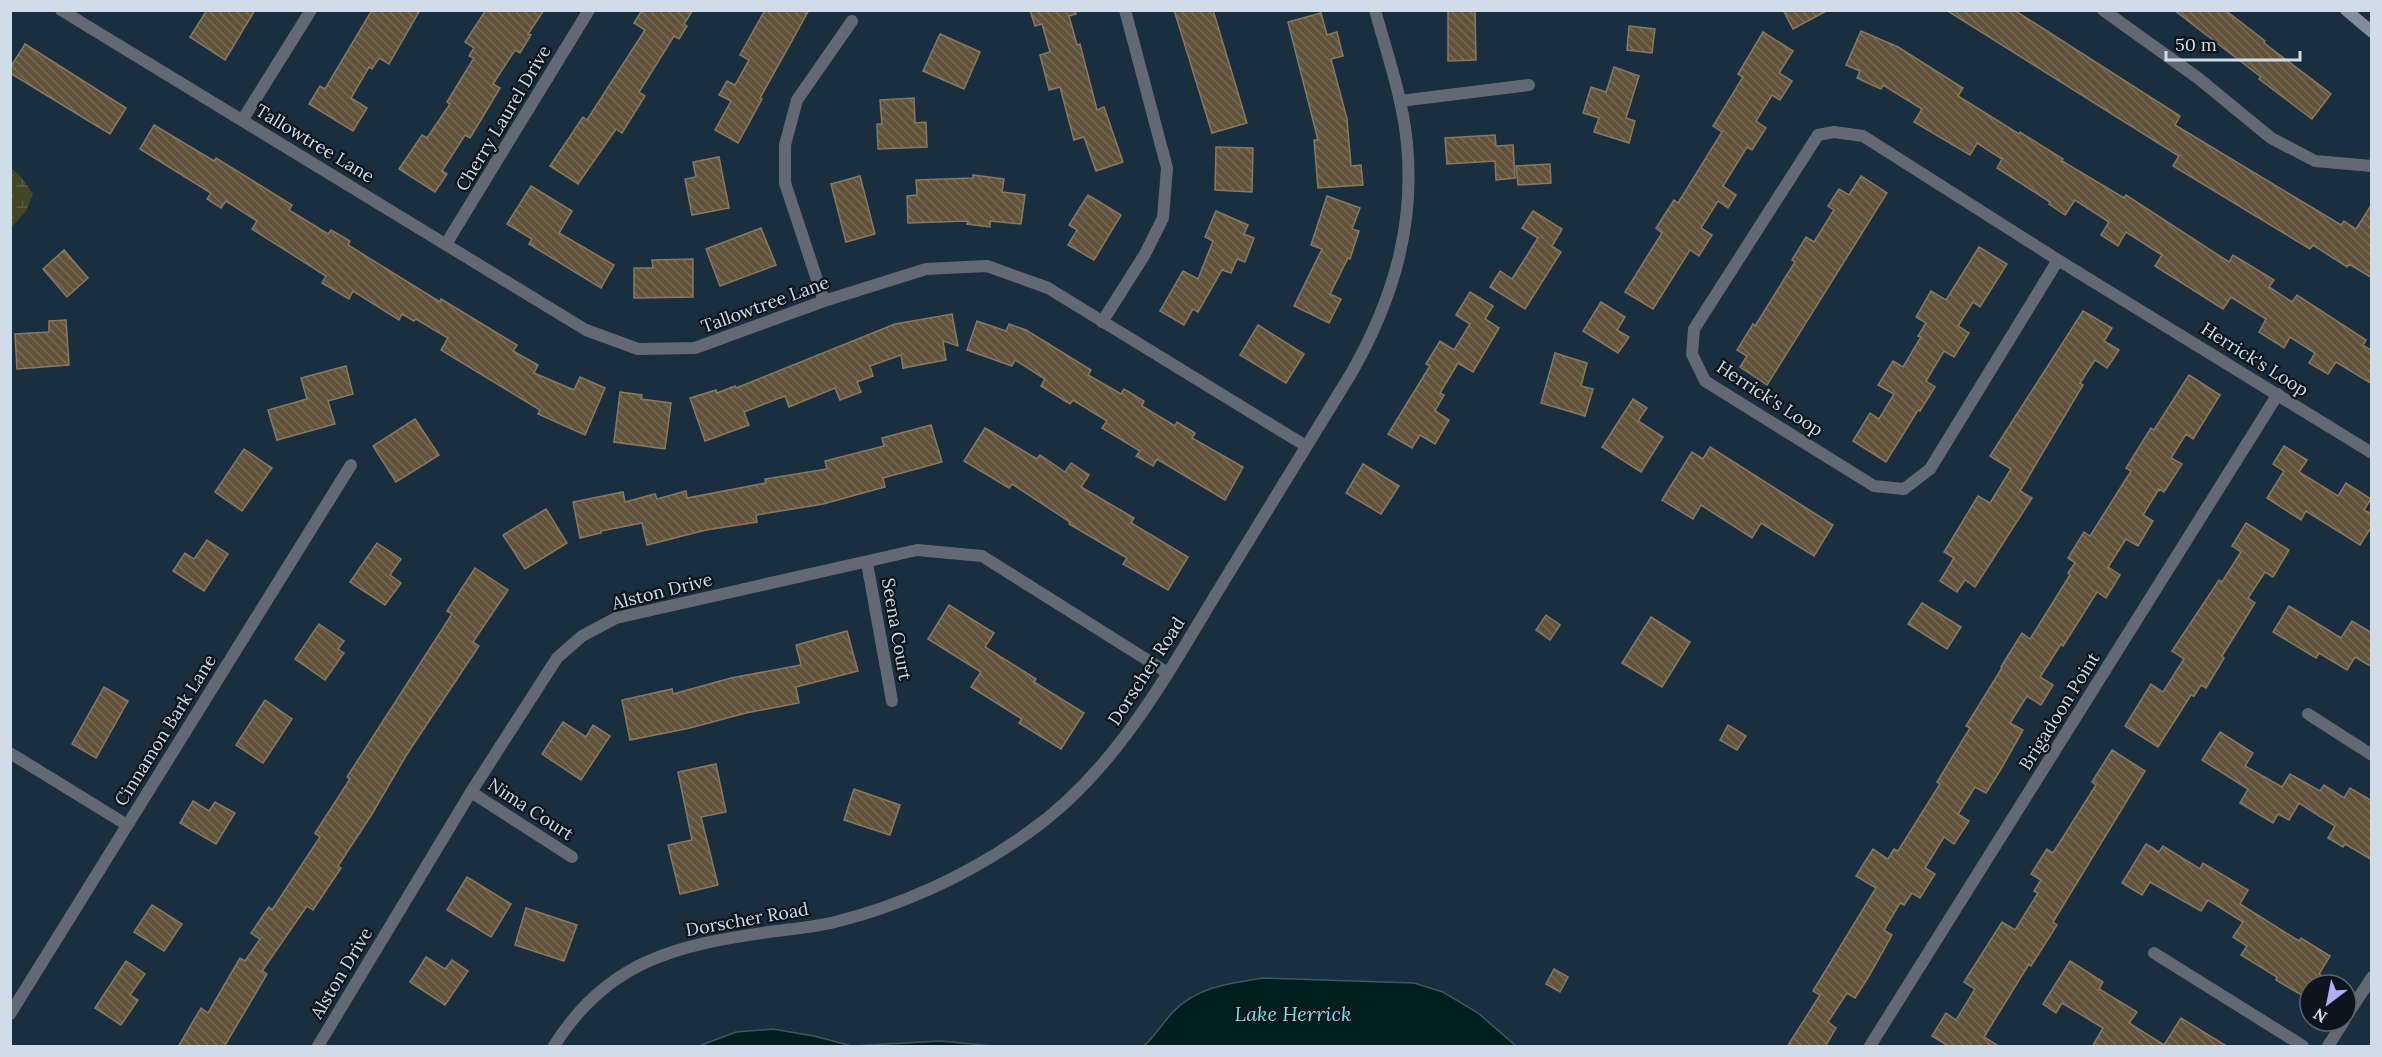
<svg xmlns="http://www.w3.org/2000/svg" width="2382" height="1057" font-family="Lora,serif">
<defs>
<pattern id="wetland-marsh" width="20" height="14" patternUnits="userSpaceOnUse" patternTransform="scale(1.5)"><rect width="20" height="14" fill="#414626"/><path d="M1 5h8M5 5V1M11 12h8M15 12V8" fill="none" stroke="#5b6046"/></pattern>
<pattern id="building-back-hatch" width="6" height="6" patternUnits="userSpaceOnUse" patternTransform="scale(1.5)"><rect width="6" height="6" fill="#61523a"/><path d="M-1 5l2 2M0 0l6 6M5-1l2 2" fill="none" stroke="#776a56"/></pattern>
</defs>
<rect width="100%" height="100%" fill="#192e3f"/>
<path fill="url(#wetland-marsh)" d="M11 168 22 178 33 194 26 211 11 228Z"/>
<g fill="#021f20" stroke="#40585c" stroke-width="1.5">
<path d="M1263 978 1414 983 1443 992 1478 1013 1516 1046H1144C1155 1036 1162 1024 1172 1013 1196 987 1230 983 1263 978Z"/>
<path d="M773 1029 814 1036 852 1046 940 1041 994 1046H699L736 1032Z"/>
</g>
<g fill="url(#building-back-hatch)" stroke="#897960" stroke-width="1.5">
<path d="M207 10H255L225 60 190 37Z"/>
<path d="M372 10H420L389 64 379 58 372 69 369 67 351 98 367 108 353 131 309 104 320 86 325 89Z"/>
<path d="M486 10H544L528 34 531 35 520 53 515 50 493 84 500 88 470 138 465 135 442 171 447 174 435 192 399 169 422 135 427 138 450 104 447 102 474 58 469 56 474 48 465 42Z"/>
<path d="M642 10H693L684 24 687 26 679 39 674 36 639 92 645 96 622 133 616 129 578 184 550 166 583 117 587 120 645 30 634 23Z"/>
<path d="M765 10H809L760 98 762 99 738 143 715 130 731 101 719 95 727 81 735 85 749 60 740 55Z"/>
<path d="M1030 10H1076V14L1069 16 1077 45 1080 44 1097 110 1104 107 1123 162 1096 171 1084 137 1074 140 1060 87 1049 90 1040 55 1050 52 1042 24 1035 26Z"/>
<path d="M1174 10H1213L1247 123 1212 133Z"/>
<path d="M1448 10H1475L1476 60 1448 61Z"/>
<path d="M1783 10H1828L1793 29Z"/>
<path d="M1946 10H2014L2180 116 2175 125 2341 225 2344 221 2356 229 2372 204V278L2349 264 2347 267 2313 245 2310 249 2173 166 2179 156Z"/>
<path d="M2174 10H2225L2265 41 2264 43 2331 94 2312 119 2259 79 2261 77Z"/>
<path d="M1321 13 1327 35 1337 32 1343 56 1331 59 1347 119 1351 166 1361 165 1363 185 1318 188 1314 140H1318L1288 22Z"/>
<path d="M1629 26 1655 29 1652 53 1627 50Z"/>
<path d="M1861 31 1898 47 1963 88 1958 96 2019 134 2020 132 2063 159 2062 161 2124 198 2126 195 2229 262 2233 255 2274 280 2269 287 2292 302 2297 295 2366 340 2363 345 2372 351V384L2336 362 2328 374 2309 363 2315 353 2290 337 2284 348 2259 332 2266 319 2231 297 2223 309 2155 266 2162 255 2126 232 2118 246 2101 235 2109 222 2075 200 2065 215 2049 204 2050 202 1997 168 2002 159 1977 143 1970 155 1914 122 1922 109 1883 85 1881 89 1857 78 1860 71 1846 65Z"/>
<path d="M1763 32 1793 51 1779 73 1792 81 1780 100 1772 95 1756 121 1766 128 1752 150 1747 147 1723 186 1736 195 1728 208 1718 201 1701 228 1712 235 1699 256 1690 250 1653 309 1625 292 1662 233 1656 228 1674 200 1678 203 1722 132 1713 126 1743 77 1738 74Z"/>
<path d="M940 34 980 52 964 89 923 71Z"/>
<path d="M25 44 126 108 110 134 10 73V68Z"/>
<path d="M1614 67 1639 76 1626 118 1635 121 1629 143 1594 132 1599 118 1583 113 1591 87 1606 92Z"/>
<path d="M914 98 915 123 926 122 927 147 878 149 877 124H882L880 100Z"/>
<path d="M154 125 214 161 216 158 292 205 289 210 328 234 331 230 350 241 348 245 440 302 441 299 517 345 513 351 538 365 534 373 574 390 580 377 605 388 585 435 538 414 540 410 441 350 448 338 416 319 414 321 402 314 399 320 353 291 349 299 322 283 326 276 252 229 257 221 226 201 221 208 207 199 211 193 140 149Z"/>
<path d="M1495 135 1496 146 1513 145 1515 178 1496 180 1495 161 1447 164 1445 138Z"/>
<path d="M1216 147 1253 148 1252 192 1215 190Z"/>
<path d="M719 157 729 208 692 215 685 179 696 177 693 162Z"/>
<path d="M1550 164 1551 183 1518 185 1516 166Z"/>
<path d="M973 175 1004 179 1002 192 1025 195 1021 224 990 221V227L967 224 968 221 908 223 907 196 917 195 916 180 973 178Z"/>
<path d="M860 176 875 234 846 242 831 184Z"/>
<path d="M1861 176 1887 193 1767 385 1740 367 1747 356 1737 350 1753 324 1755 326 1795 262 1792 260 1806 237 1814 242 1834 210 1828 206 1839 189 1849 195Z"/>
<path d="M531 186 572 211 559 233 614 265 601 288 529 244 532 239 507 224Z"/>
<path d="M1088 195 1121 215 1094 260 1068 245 1077 230 1069 225Z"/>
<path d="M1327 196 1360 208 1352 229 1359 231 1350 259 1348 258 1330 294 1341 299 1329 323 1294 306 1322 249 1311 245Z"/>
<path d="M1216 211 1248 225 1244 234 1254 238 1245 262 1237 259 1231 273 1222 270 1198 312 1193 309 1184 325 1160 311 1183 271 1198 279 1213 241 1205 237Z"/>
<path d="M1533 211 1562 229 1552 246 1561 252 1525 309 1490 287 1500 271 1512 279 1538 238 1522 228Z"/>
<path d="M761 228 776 265 720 286 706 249Z"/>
<path d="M1979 247 2007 264 1980 307 1973 302 1958 326 1969 333 1954 357 1944 351 1926 381 1935 387 1920 411 1918 410 1886 462 1853 441 1870 413 1879 419 1894 394 1878 385 1893 361 1903 367 1921 337 1918 336 1926 323 1916 317 1931 291 1946 300Z"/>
<path d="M64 250 88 278 67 297 43 269Z"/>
<path d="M693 259V297L634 298V268H653L652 260Z"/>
<path d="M1470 292 1493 306 1485 319 1499 328 1473 372 1458 363 1440 393 1444 395 1435 411 1449 420 1435 444 1420 435 1412 448 1388 434 1430 366 1426 364 1440 341 1454 350 1470 324 1456 315Z"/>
<path d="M1601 302 1625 317 1617 330 1629 337 1618 353 1583 331Z"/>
<path d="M2083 311 2112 328 2104 341 2119 350 2107 368 2095 360 2080 383 2083 385 2020 491 2032 498 1975 587 1965 580 1957 592 1940 581 1954 558 1944 552 1978 496 1990 503 2011 469 1990 456Z"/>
<path d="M952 314 958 346 943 341 946 360 903 368 901 355 870 366 873 376 857 382 861 392 840 400 835 388 789 407 785 396 744 412 749 425 705 441 690 398 716 390 717 393 735 386 736 388 895 324Z"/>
<path d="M66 320 69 365 17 369 15 334 49 332V321Z"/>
<path d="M977 321 1006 331 1009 324 1026 330 1091 370 1088 375 1121 394 1124 389 1144 401 1142 406 1175 426 1177 422 1195 433 1192 438 1243 467 1225 500 1157 459 1153 466 1136 456 1140 451 1102 428 1107 421 1073 400 1070 404 1041 386 1045 379 1015 360 1012 366 967 350Z"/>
<path d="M1258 325 1304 354 1286 383 1240 355Z"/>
<path d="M1555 353 1587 363 1581 386 1593 389 1585 416 1541 403Z"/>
<path d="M346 366 353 394 328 401 335 424 277 440 268 410 307 399 301 378Z"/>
<path d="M2189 375 2220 395 2193 439 2186 434 2171 458 2182 464 2164 492 2159 489 2143 515 2153 521 2138 546 2126 539 2108 567 2120 575 2106 598 2097 592 2063 646 2061 644 2040 677 2053 685 2041 705 2027 696 2010 723 2023 730 2001 769 1986 793 1975 787 1958 814 1969 821 1954 844 1944 837 1925 868 1935 874 1920 898 1912 893 1904 905 1900 903 1884 930 1892 935 1869 976 1855 998 1847 993 1828 1022 1836 1028 1825 1047H1787L1820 995 1813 991 1876 888 1856 876 1873 849 1888 859 1894 849 1898 851 1940 784 1937 782 1970 728 1966 726 2002 668 2001 667 2022 633 2030 639 2070 575 2068 573 2075 563 2068 558 2084 532 2090 536 2131 471 2126 468 2151 428 2154 430Z"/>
<path d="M620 392 642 395 641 399 671 403 665 449 614 442Z"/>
<path d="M1633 399 1647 408 1638 421 1663 437 1641 472 1602 447Z"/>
<path d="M415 419 439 455 396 482 373 446Z"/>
<path d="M931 425 942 462 883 478 885 487 823 504 756 515 757 522 706 530 647 545 642 523 601 531V533L580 538 573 502 623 492 625 502 655 494 657 499 686 491 687 498 766 483 765 479 827 469 825 461 884 446 882 438Z"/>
<path d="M985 428 1037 459 1040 455 1065 472 1071 463 1089 475 1081 487 1134 518 1131 523 1188 557 1168 590 1123 564 1127 558 1069 524 1070 522 1012 484 1009 488 964 461Z"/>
<path d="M2284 446 2307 460 2299 472 2338 496 2346 483 2371 499 2364 510 2372 514V526L2360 545 2306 511 2301 520 2267 498 2284 471 2273 464Z"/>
<path d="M1710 447 1833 525 1814 556 1761 523 1752 538 1701 505 1693 519 1662 500 1692 452 1703 459Z"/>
<path d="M244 449 272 468 242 511 215 492Z"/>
<path d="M1363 464 1399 486 1381 514 1346 493Z"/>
<path d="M546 509 567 543 525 569 503 535Z"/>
<path d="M2246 523 2289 550 2273 577 2265 572 2248 598 2255 603 2222 656 2224 658 2206 688 2201 685 2194 696 2191 695 2158 747 2125 726 2151 684 2163 692 2184 659 2172 651 2219 580 2222 582 2241 552 2232 546Z"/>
<path d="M207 540 228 554 204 591 173 571 185 553 194 559Z"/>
<path d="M377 543 401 559 390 575 401 583 385 605 350 582Z"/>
<path d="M475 568 508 590 473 642 479 646 407 754 372 814 338 866 341 868 313 910 307 906 262 971 267 974 224 1047H178L201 1008 208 1013 240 958 245 961 260 939 251 933 269 907 272 910 320 837 315 833 350 779 347 777 452 614 447 611Z"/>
<path d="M1922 603 1961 627 1947 649 1908 624Z"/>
<path d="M949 605 994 633 985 647 1036 679 1034 682 1084 713 1061 749 1019 723 1022 719 971 687 981 672 928 639Z"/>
<path d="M2289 606 2341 638 2352 621 2372 633V667L2355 657 2347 670 2319 653 2316 658 2273 632Z"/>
<path d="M1546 615 1560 625 1550 640 1536 630Z"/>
<path d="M1651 617 1690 642 1662 687 1622 663Z"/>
<path d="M319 624 344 641 338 649 344 653 325 680 295 659Z"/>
<path d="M847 631 858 671 796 687 799 703 746 713 690 728 630 740 622 700 672 689 673 694 731 678 801 665 796 645Z"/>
<path d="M104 687 128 701 96 758 72 744Z"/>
<path d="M265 700 292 719 263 763 236 745Z"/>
<path d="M563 722 586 737 593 725 610 736 581 780 542 754Z"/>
<path d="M1728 725 1746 736 1737 750 1720 740Z"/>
<path d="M2220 732 2253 753 2245 766 2282 787 2290 774 2320 791 2324 785 2344 798 2350 788 2372 801V860L2345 844 2343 847 2328 838 2335 826 2299 803 2289 820 2278 814 2273 823 2240 803 2248 789 2202 760Z"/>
<path d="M2112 750 2145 771 2053 922 2057 925 2031 966 2029 964 1984 1037 2000 1047H1950L1932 1036 1946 1013 1956 1020 1975 989 1964 982 2002 922 2015 930 2038 893 2034 891 2041 880 2031 874 2047 849 2053 853 2096 785 2092 782Z"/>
<path d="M716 764 726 812 701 817 718 885 680 894 668 845 692 840 678 772Z"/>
<path d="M854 789 900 805 890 835 844 820Z"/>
<path d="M193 801 209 811 215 802 235 813 216 844 180 823Z"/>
<path d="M2146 844 2159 852 2163 846 2200 869 2203 863 2248 890 2240 904 2299 941 2301 938 2330 956 2319 974 2337 985H2310V1000L2276 980 2277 977 2241 955 2247 946 2233 937 2243 922 2208 900 2201 911 2150 882 2142 895 2122 883Z"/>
<path d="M467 877 511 904 491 937 447 910Z"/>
<path d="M152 905 182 924 164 951 134 932Z"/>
<path d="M526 908 577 925 564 961 515 945Z"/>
<path d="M426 957 445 969 452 960 468 971 445 1005 410 982Z"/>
<path d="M126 961 145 974 130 995 138 1000 121 1025 95 1008Z"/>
<path d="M2070 961 2103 982 2099 989 2137 1012 2129 1023 2164 1045 2181 1018 2228 1047H2092L2103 1028 2062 1003 2056 1013 2043 1004Z"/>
<path d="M1554 969 1568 977 1560 992 1546 984Z"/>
</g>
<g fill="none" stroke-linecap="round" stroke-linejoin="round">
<g stroke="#636974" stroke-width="12">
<path d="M61 10 586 330 638 349 695 348 824 301 926 269 987 266 1048 288 1306 446"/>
<path d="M2103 10 2198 78 2271 138 2315 161 2372 166"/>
<path d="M1400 101 1529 85"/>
<path d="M243 119 311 10"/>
<path d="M446 244 589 10"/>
<path d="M2058 260 1930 469 1904 489 1874 486 1705 381 1692 354 1694 329 1818 135 1834 132 1863 136 2058 260 2372 453"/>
<path d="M824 301 785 183V145L797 100 852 21"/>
<path d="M1102 322 1145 254 1163 218 1167 168 1125 10"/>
<path d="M867 563 892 701"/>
<path d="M2308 714 2372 755"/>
<path d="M10 753 127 825"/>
<path d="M471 792 572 857"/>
<path d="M2154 953 2303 1046"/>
<path d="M10 1014 351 465"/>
<path d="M2346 1017 2372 977"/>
<path d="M318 1046 471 792 557 658 582 636 616 618 917 550 982 556 1168 673"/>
<path d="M1870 1046 2278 394"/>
<path d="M2328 1046 2344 1021"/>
</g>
<path stroke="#636974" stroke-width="12" d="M554 1046C607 961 676 945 769 932 791 929 814 927 835 922 906 904 970 874 1029 832 1113 773 1164 680 1216 594 1261 520 1306 446 1352 372 1392 301 1415 228 1407 144 1403 99 1387 54 1375 10"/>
<path stroke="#838c9d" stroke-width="12" d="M2346 10 2372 32"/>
</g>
<g text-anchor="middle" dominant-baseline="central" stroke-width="4.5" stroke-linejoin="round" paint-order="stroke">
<g font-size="18" fill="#d0dde8" stroke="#0c151d">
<text transform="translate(503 118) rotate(-59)">Cherry Laurel Drive</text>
<text transform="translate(315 143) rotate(31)">Tallowtree Lane</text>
<text transform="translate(765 304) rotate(-20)">Tallowtree Lane</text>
<text transform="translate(2255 359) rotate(32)">Herrick's Loop</text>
<text transform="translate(1770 398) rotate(33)">Herrick's Loop</text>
<text transform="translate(662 591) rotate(-14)">Alston Drive</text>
<text transform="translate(897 629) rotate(80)">Seena Court</text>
<text transform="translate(1146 671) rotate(-57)">Dorscher Road</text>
<text transform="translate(2059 711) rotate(-58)">Brigadoon Point</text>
<text transform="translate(165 730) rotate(-58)">Cinnamon Bark Lane</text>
<text transform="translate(531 809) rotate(33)">Nima Court</text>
<text transform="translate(747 919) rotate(-10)">Dorscher Road</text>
<text transform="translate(341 973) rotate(-59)">Alston Drive</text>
</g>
<g font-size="20" font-style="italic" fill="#7edbdc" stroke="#0c151d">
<text x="1293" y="1013">Lake Herrick</text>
</g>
</g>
<rect width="2382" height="1057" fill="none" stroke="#d0dde8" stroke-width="24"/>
<g transform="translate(2328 1003) rotate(212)"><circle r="28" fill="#0c151d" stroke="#5a656e" stroke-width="1.5"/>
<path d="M0-4.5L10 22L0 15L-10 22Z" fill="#b2adf9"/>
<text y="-9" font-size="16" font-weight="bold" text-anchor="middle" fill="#d0dde8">N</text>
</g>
<path d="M2166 51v9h134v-9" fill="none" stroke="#d0dde8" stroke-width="3"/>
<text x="2175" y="51" font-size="18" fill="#d0dde8" stroke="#0c151d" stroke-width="4.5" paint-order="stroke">50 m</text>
</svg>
